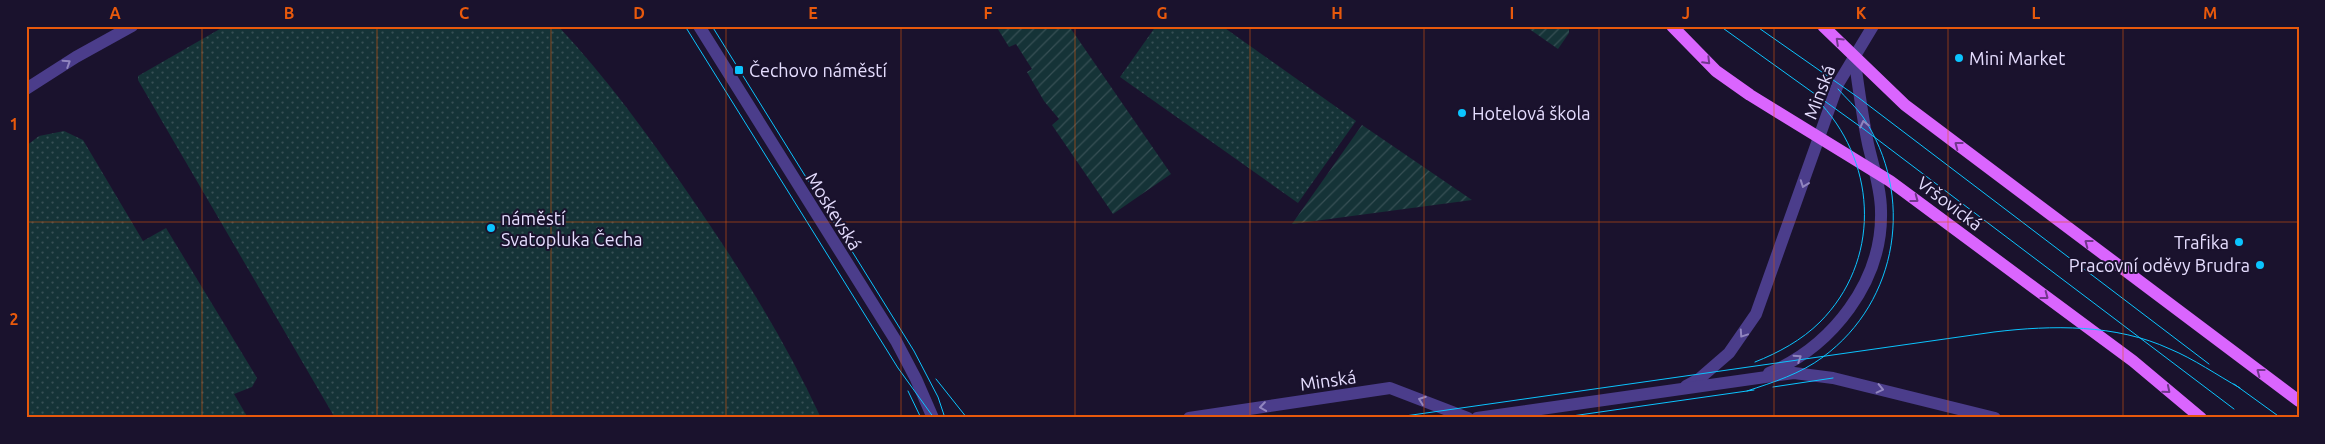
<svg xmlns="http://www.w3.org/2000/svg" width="2325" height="444" font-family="Ubuntu,sans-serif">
<defs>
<pattern id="grass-dots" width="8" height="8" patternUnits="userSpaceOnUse" patternTransform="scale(1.25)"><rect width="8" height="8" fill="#153337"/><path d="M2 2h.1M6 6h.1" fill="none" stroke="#375055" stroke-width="1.8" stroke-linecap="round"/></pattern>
<pattern id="garden-furrows" width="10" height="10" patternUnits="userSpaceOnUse" patternTransform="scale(1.25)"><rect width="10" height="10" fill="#153337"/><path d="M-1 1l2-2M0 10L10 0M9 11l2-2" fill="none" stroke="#375055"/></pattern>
</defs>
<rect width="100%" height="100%" fill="#1a122d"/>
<g fill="url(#grass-dots)">
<path d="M225 26H558C607 78 648 135 688 193 738 265 784 338 821 418H335L138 80V76Z"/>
<path d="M1156 26H1222L1356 121 1298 203 1120 77Z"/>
<path d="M64 131 83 140 143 241 166 228 257 378 252 387 234 394 248 418H26V146L39 136Z"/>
</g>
<g fill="url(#garden-furrows)">
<path d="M996 26H1069L1171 174 1113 214 1052 125 1059 119 1044 101 1027 72 1032 69 1016 44 1009 47Z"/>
<path d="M1525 26H1569V33L1558 49Z"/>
<path d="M1362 125 1472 200 1292 224Z"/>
</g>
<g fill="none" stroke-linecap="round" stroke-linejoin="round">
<g stroke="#4b3d8b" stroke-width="12">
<path d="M699 26 896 341 916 379 933 418"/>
<path d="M26 89 76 57 132 26"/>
<path d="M1769 373C1832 346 1883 282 1881 211 1881 189 1873 166 1868 144 1862 115 1858 85 1854 55"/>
<path d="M1686 386 1699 379 1729 353 1756 314 1838 84 1873 26"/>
<path d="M1189 418 1390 388 1468 418"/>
<path d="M1477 418 1794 373 1833 378 1995 418"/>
</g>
<g stroke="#da65fe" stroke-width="12">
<path d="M1672 26 1716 71 1750 95 1890 181 2133 361 2201 418"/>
<path d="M1823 26 1905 105 2299 401"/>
</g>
<g stroke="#0bc4fe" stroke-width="1">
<path d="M685 26 898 368 934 418"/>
<path d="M712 26 914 351 938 397 945 418"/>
<path d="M1720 26 1865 130 2234 409"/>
<path d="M1756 26 1859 98 2209 364"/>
<path d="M1755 362C1778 353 1802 340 1820 322 1880 262 1878 167 1822 105"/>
<path d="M936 379 967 418"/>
<path d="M2234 384 2281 418"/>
<path d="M1773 387 1833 378"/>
<path d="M908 391 921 418"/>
<path d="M1747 391C1774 382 1800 374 1823 357 1899 301 1915 195 1863 117 1856 107 1846 98 1838 89"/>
<path d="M1391 418 1994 332C2052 325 2116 324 2170 349 2194 359 2217 375 2240 388"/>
<path d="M1558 418 1754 390"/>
</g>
</g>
<defs><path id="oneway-chevron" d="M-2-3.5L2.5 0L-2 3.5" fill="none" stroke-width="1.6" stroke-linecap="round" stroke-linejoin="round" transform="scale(1.25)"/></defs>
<g stroke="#70378b">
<use href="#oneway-chevron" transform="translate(1839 41) rotate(-137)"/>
<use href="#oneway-chevron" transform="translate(1707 61) rotate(45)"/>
<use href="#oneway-chevron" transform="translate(1958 145) rotate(-143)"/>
<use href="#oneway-chevron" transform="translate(1915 199) rotate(37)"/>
<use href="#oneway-chevron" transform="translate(2088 243) rotate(-143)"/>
<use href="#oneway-chevron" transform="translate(2045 296) rotate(37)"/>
<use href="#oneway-chevron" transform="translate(2260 372) rotate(-143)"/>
<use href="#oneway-chevron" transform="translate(2167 390) rotate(40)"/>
</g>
<g stroke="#9185bf">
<use href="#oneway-chevron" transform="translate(67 63) rotate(-33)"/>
<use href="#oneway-chevron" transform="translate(1864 124) rotate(-103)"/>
<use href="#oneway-chevron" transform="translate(1804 184) rotate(110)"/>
<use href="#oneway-chevron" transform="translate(1743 334) rotate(124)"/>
<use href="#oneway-chevron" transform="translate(1798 358) rotate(-33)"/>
<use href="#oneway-chevron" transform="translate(1880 389) rotate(13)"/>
<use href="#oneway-chevron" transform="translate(1422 400) rotate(-160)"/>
<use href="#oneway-chevron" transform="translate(1263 407) rotate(172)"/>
</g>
<path fill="none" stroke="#e8590c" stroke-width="1" stroke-opacity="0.55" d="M202 26V418M377 26V418M551 26V418M726 26V418M901 26V418M1075 26V418M1250 26V418M1424 26V418M1599 26V418M1774 26V418M1948 26V418M2123 26V418M26 222H2299"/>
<g fill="#0bc4fe" stroke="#1a122d" stroke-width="2">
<circle cx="1959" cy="58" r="5"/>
<rect x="734" y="65" width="10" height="10" rx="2.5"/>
<circle cx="1462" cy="113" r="5"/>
<circle cx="491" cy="228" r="5"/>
<circle cx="2239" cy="242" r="5"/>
<circle cx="2260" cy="265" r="5"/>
</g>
<g text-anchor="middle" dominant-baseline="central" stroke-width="4" stroke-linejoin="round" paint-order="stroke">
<g font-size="18" fill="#e6deff" stroke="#1a122d" text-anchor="start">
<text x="1969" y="58">Mini Market</text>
<text x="749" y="70">Čechovo náměstí</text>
<text x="1472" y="113">Hotelová škola</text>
<text x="501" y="218">náměstí<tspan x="501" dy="21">Svatopluka Čecha</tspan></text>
<text x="2229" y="242" text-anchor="end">Trafika</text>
<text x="2250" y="265" text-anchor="end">Pracovní oděvy Brudra</text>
</g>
<g font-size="18" fill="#e6deff" stroke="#1a122d">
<text transform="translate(1819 92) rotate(-69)">Minská</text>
<text transform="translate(1950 203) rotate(37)">Vršovická</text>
<text transform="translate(834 211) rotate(58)">Moskevská</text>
<text transform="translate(1328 380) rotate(-8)">Minská</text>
</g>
</g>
<rect width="2325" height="444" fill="none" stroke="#1a122d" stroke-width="55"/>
<rect x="28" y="28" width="2270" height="388" fill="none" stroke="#e8590c" stroke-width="2"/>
<g font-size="16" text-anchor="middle" font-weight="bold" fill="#e8590c">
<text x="115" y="19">A</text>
<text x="289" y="19">B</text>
<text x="464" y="19">C</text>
<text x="639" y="19">D</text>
<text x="813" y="19">E</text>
<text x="988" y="19">F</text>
<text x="1162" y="19">G</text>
<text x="1337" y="19">H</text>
<text x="1512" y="19">I</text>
<text x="1686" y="19">J</text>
<text x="1861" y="19">K</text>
<text x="2036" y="19">L</text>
<text x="2210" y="19">M</text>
<text x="14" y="130">1</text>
<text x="14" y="325">2</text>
</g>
</svg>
